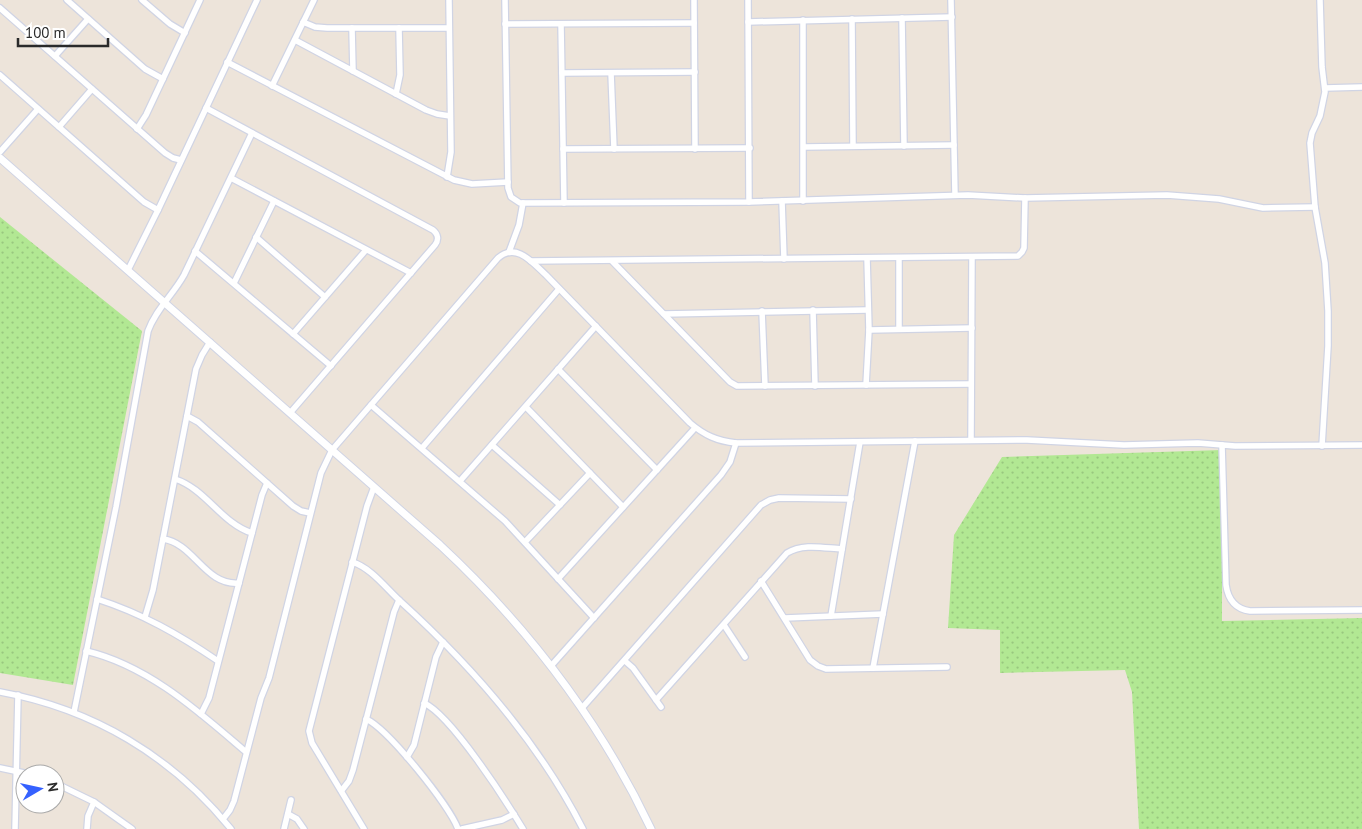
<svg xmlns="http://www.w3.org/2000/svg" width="1362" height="829" font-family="'PT Sans',sans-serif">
<defs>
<pattern id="grass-dots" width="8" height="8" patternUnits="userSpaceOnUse" patternTransform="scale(1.25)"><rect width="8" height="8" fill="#b2e893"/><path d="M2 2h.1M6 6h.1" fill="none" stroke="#99c77f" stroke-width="1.8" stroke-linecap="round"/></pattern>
</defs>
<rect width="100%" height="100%" fill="#ede4da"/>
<g fill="url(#grass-dots)">
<path d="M0 217 142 331 73 685 0 673Z"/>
<path d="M1222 450V621L1362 618V829H1139L1132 692 1125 670 1000 673V630L948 628 954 535 1002 457Z"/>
</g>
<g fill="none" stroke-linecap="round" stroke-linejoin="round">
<defs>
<g id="minor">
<path d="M67 0 145 69 163 79"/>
<path d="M142 0 170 24 185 33"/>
<path d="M505 0 508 188 511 197 520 203 749 202 968 195 1025 198 1167 195 1219 199 1263 208 1315 207"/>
<path d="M694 0 695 149"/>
<path d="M748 0 749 202"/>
<path d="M951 0 955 195"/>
<path d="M1320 0 1322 67 1325 92 1320 116 1312 133 1310 143 1315 207 1325 263 1328 311V346L1322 446"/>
<path d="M0 8 165 153 173 158 181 160"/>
<path d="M902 18 904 146"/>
<path d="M852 19 853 146"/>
<path d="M303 22 315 27 327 28H449"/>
<path d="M748 22 952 17"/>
<path d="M505 24 694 23"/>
<path d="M561 24 564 203"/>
<path d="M352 28 353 71"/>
<path d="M295 40 426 110 437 114 450 116"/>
<path d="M55 56 88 19"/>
<path d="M227 62 454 180 472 184 508 182"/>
<path d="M562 73 695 72"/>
<path d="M611 73 614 149"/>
<path d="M0 75 144 202 158 210"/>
<path d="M272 86 314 0"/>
<path d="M1325 88 1362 87"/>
<path d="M396 94 400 75 399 28"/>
<path d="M206 108 433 230C438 234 439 240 435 245L290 413"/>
<path d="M59 127 92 89"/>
<path d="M137 129 146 115 200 0"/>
<path d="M804 147 954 145"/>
<path d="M563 149 750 148"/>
<path d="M0 152 38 109"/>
<path d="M447 177 451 152 449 0"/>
<path d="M231 178 411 273"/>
<path d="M782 201 784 259"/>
<path d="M803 201V20"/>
<path d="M256 237 325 297"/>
<path d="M195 251 331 366"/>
<path d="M509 252 519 225 523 203"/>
<path d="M899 258V329"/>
<path d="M531 261 1018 256 1022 252 1024 248 1025 198"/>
<path d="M612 261 730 382 737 386 971 384"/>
<path d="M128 270 158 210 257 0"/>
<path d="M234 283 274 201"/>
<path d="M813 310 815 386"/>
<path d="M762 311 765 386"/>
<path d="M664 314 867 310"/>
<path d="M869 330 972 328"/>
<path d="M293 334 366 250"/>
<path d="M558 369 657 470"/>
<path d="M866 385 869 330 867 258"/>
<path d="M371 405 505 521 594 618"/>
<path d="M526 407 623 507"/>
<path d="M187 416 198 422 293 506 301 511 310 513"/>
<path d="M971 440 972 257"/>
<path d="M492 445 560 505"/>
<path d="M1222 445 1226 585C1228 599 1235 609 1250 611L1362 610"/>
<path d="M422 448 559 289"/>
<path d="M175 479C206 489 221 523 252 533"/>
<path d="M460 481 596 326"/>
<path d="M163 539C194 543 205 586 239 583"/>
<path d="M525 542 590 473"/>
<path d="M352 562C370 567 386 588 399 600 472 666 538 741 583 829"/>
<path d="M558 579 695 428"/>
<path d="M761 581 810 660 818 666 826 669 947 667"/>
<path d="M97 599C143 614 178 634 218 661"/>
<path d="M831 616 860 442"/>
<path d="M145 617 153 590 196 369 202 355 210 342"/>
<path d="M785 618 883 614"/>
<path d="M724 625 745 657"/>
<path d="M86 651C149 666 199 712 246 752"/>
<path d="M625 661 633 668 661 707"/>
<path d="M551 666 721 475 730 462 736 443"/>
<path d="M873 668 915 441"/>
<path d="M0 692C93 709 172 756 231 829"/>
<path d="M656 700 787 553C803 543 824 548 842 549"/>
<path d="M424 703C451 715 506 801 523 829"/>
<path d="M582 708 761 505 770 500 779 498 851 499"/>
<path d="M74 712 116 507 148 331C156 309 173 295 184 275L252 133"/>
<path d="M201 714 209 698 262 495 267 483"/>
<path d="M366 719C388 729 450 806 458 829"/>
<path d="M407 757 414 745 436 657 443 642"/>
<path d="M0 768 29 774"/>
<path d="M55 783 94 802 132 829"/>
<path d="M342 790 349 781 353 770 394 612 399 600"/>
<path d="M288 814 297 819 304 829"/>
<path d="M223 819 230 810 234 801 261 698 269 678 321 473 332 450 498 258C516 242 532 262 546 275L690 423C704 435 717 441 736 443L1027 440 1124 445 1198 443 1235 446 1362 445"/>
<path d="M15 829 18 695"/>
<path d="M87 829 88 816 94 802"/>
<path d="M284 829 291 800"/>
<path d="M364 829 312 743 309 731 367 506 374 487"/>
<path d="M462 829 502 820 514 814"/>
</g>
<path id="tertiary" d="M0 158 440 545C527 626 600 721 651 829"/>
</defs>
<use href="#minor" stroke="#d0d4e4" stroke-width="8"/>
<use href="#tertiary" stroke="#d0d4e4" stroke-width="9"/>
<use href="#minor" stroke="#fff" stroke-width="5.5"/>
<use href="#tertiary" stroke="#fff" stroke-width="7"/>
</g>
<g transform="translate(40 789) rotate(81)"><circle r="24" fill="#ffffff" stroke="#aaaaaa"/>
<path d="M0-4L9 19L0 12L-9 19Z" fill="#3561ff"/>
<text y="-8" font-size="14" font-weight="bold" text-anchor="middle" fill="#2a2a2a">N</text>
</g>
<path d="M18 38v8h90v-8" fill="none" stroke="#2a2a2a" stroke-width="2.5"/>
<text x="25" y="38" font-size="15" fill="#2a2a2a" stroke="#ffffff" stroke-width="4" paint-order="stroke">100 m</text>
</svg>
